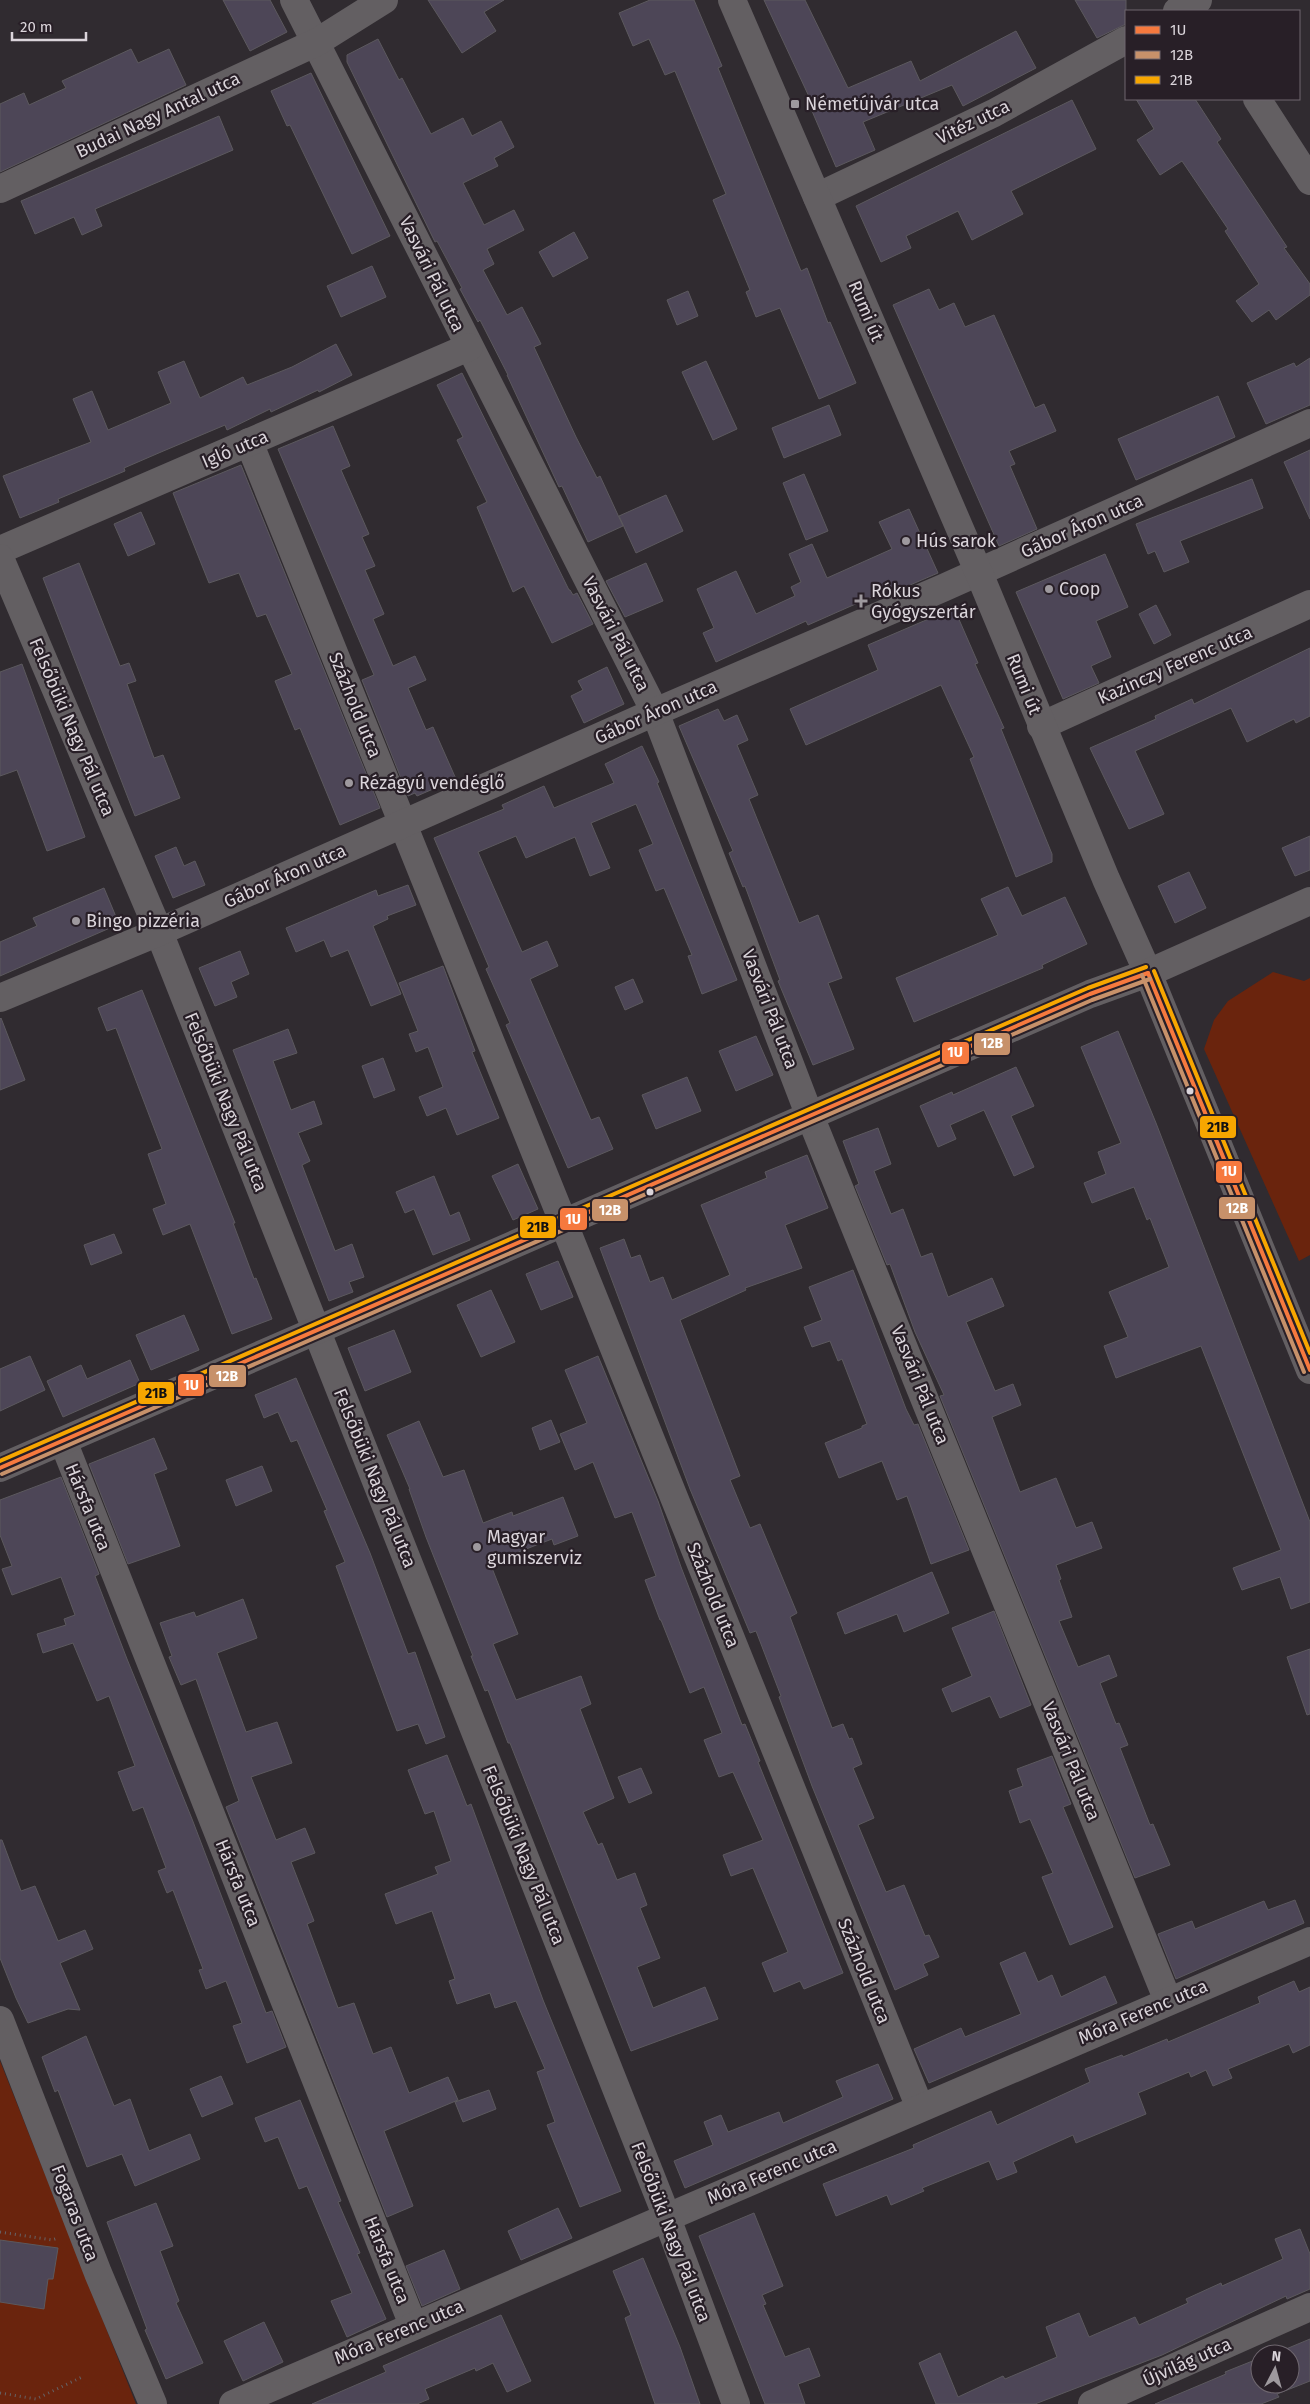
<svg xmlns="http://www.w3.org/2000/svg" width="1310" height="2404" font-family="'Fira Sans',sans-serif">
<rect width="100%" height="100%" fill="#302b30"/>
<g fill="#6a240d">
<path d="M1273 972 1304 981 1310 978V1255L1299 1261 1204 1049 1214 1020 1228 1001Z"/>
<path d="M0 2061 136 2404H0Z"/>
</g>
<g fill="#4d4657" stroke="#5c595e">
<path d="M223 0H270L287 32 250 51Z"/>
<path d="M428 0H504L484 12 496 31 462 53Z"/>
<path d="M650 0H694L722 66 718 68 801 271 807 268 828 323 830 322 856 383 819 399 780 308 756 317 746 292 750 290 713 200 726 194 675 71 665 75 649 39 633 46 619 13Z"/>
<path d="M764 0H805L848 88 911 61 920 81 1016 31 1036 68 963 106 952 85 863 122 875 150 836 167 809 104 812 103Z"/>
<path d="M1075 0H1126V24L1097 38Z"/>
<path d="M378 39 399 80 402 78 431 134 463 118 472 136 501 121 514 147 494 158 498 166 463 183 484 225 514 210 524 230 487 249 494 264 483 270 507 315 522 307 541 344 534 347 576 437 597 478 600 476 623 526 588 542 562 486 559 487 507 375H508L480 320 478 322 460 289 462 288 437 241 435 242 347 62V55Z"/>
<path d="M131 49 138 63 169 49 186 85 0 172V104L24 93 29 105 66 88 62 81Z"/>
<path d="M311 73 390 236 352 254 290 125 287 126 271 91Z"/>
<path d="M1136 99H1195L1221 139 1217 142 1287 247 1284 248 1310 284V295L1276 320 1269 310 1252 322 1236 301 1259 284 1225 231 1228 229 1182 161 1160 175 1137 140 1154 129Z"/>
<path d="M1072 100 1096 149 1011 191 1023 214 972 240 958 211 906 236 911 248 881 262 856 206Z"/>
<path d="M219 116 233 150 95 209 102 226 82 235 74 217 35 234 21 201Z"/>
<path d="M574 232 588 258 553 277 539 252Z"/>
<path d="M372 266 386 297 341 317 327 286Z"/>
<path d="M929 289 939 310 954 303 965 327 994 315 1035 408 1044 404 1056 431 1009 451 1015 464 1010 466 1037 529 999 546 893 305Z"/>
<path d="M688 291 698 316 677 325 667 300Z"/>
<path d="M336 344 352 375 319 392 318 390 271 412 270 409 227 430 225 425 161 452 124 468 125 471 58 499 59 502 20 518 3 476 91 442 73 399 92 391 108 430 171 403 158 372 184 361 200 398 243 377 247 385 292 367Z"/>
<path d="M1310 358V405L1266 424 1247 383 1294 363 1296 367Z"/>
<path d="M706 361 737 429 713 440 682 372Z"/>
<path d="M462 373 569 590H570L573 595 577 593 593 624 552 643 524 586 513 592 477 507 487 502 457 440 463 437 437 385Z"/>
<path d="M1218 396 1235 437 1136 480 1118 439Z"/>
<path d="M829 405 841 435 784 458 772 428Z"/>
<path d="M333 426 350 466 341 470 369 534 362 537 375 566 365 570 384 614 373 619 393 666 415 656 426 680 408 688 426 730 433 727 456 779 417 796 415 793 408 796 362 680 374 675 278 449Z"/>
<path d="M1310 450V519L1284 462Z"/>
<path d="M241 465 380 808 340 825 300 728 295 730 275 681 292 674 266 614 257 617 239 573 209 583 173 493Z"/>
<path d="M804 474 828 531 806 540 783 483Z"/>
<path d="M1252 479 1263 508 1180 541 1189 562 1164 572 1155 551 1148 554 1136 524Z"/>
<path d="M666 495 683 531 636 553 619 516Z"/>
<path d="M909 509 938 573 896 591 894 587 808 625 806 621 716 662 703 633 714 628 697 589 736 571 756 614 795 596 791 587 801 582 789 554 812 544 827 578 892 549 879 522Z"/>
<path d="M141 512 155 544 128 556 114 524Z"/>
<path d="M1105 554 1128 607 1096 621 1111 657 1091 666 1099 683 1063 699 1016 592Z"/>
<path d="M79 563 120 666 129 663 136 681 127 684 154 758 163 755 180 798 135 816 43 578Z"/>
<path d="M646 563 663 601 625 617 606 581Z"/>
<path d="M1156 605 1171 635 1154 644 1139 614Z"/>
<path d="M954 608 978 663 975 664 1004 728 1001 729 1052 854V862L1016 877 970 759 974 757 941 685 806 745 790 709 878 670 868 645Z"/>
<path d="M1310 648V716L1296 723 1294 719 1247 742 1231 708 1135 751 1164 814 1129 829 1090 748 1156 719 1155 716 1192 699 1194 704Z"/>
<path d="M22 664 85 837 47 851 17 770 0 776V672Z"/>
<path d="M607 667 624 704 584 723 571 696 583 690 578 681Z"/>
<path d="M718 709 724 721 737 715 748 740 737 745 758 795 749 799 799 923 818 915 842 978 828 983 854 1049 813 1065 778 981 780 980 745 886 743 887 729 853 733 851 679 726Z"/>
<path d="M642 746 659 782 657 783 737 980 702 994 688 956 692 955 664 888 656 891 639 850 653 844 636 804 591 823 610 868 590 876 575 837 526 858 516 836 478 852 522 952 547 941 558 966 530 979 591 1120 599 1117 613 1149 568 1168 506 1025 510 1023 486 969 489 967 434 838 504 809 502 805 544 786 554 808 614 783 605 764Z"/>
<path d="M1310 836V870L1295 876 1282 848Z"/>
<path d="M176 847 184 866 195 861 205 885 173 898 155 856Z"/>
<path d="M1189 872 1206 908 1175 923 1158 886Z"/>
<path d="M408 885 416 905 387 916 388 919 373 926 401 994 371 1006 348 950 331 957 324 940 296 952 286 928 376 890 378 896Z"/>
<path d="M1008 887 1022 916 1065 897 1087 944 1042 965 1043 968 914 1022 896 978 998 935 981 899Z"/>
<path d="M104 888 119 924 0 976V942L37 926 33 918Z"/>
<path d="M240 951 249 974 231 982 237 997 215 1006 199 968Z"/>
<path d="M443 966 475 1051 472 1052 499 1118 457 1135 446 1108 427 1116 419 1097 443 1087 428 1047 416 1052 409 1034 418 1031 399 983Z"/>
<path d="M633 979 643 1002 625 1010 615 987Z"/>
<path d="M142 990 235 1223H233L254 1279 256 1278 272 1319 232 1334 190 1224 163 1235 153 1209 166 1204 148 1154 162 1149 116 1028 107 1031 98 1008Z"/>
<path d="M1 1018 25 1080 0 1090V1019Z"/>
<path d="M288 1029 297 1053 273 1061 291 1110 314 1101 322 1124 298 1133 310 1161 302 1165 335 1251 352 1244 364 1277 349 1282 353 1292 329 1301 233 1050Z"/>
<path d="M1118 1031 1156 1123 1310 1522V1602L1291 1609 1280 1577 1242 1590 1233 1568 1281 1550 1201 1346 1116 1378 1104 1346 1128 1337 1109 1292 1169 1267 1150 1218 1147 1220 1134 1187 1092 1203 1084 1183 1106 1174 1098 1152 1121 1143 1081 1047Z"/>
<path d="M756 1036 773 1075 736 1091 719 1051Z"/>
<path d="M383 1058 395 1090 374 1098 362 1066Z"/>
<path d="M1016 1067 1034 1106 1011 1116 1034 1167 1014 1176 984 1110 950 1125 956 1139 938 1147 920 1106 952 1092 953 1095Z"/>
<path d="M687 1077 701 1111 656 1129 642 1095Z"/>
<path d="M878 1128 891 1164 874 1171 891 1214 903 1209 921 1257 932 1253 948 1297 992 1278 1004 1306 966 1322 995 1391 1013 1384 1021 1405 992 1417 1020 1492 1056 1478 1076 1528 1092 1522 1102 1548 1056 1565 1061 1579 1059 1580 1072 1617 1059 1621 1078 1667 1109 1655 1117 1676 1100 1683 1116 1724 1119 1723 1128 1745 1120 1748 1150 1825 1153 1824 1170 1865 1135 1878 940 1396 944 1395 915 1332 890 1264 887 1265 855 1186 859 1184 843 1141Z"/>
<path d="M807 1155 828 1208 785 1225 802 1268 745 1288 746 1290 680 1320 740 1476 730 1480 750 1528 760 1524 797 1613 790 1617 832 1728 843 1724 849 1739 852 1738 862 1764 853 1768 874 1818 858 1825 886 1892 904 1885 925 1936 929 1935 939 1957 923 1964 928 1975 895 1990 812 1786 779 1697 781 1696 756 1631 750 1633 690 1489 600 1248 624 1239 631 1258 640 1255 650 1282 663 1277 672 1300 730 1275 701 1205 767 1178 765 1172Z"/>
<path d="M518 1164 538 1209 513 1220 492 1176Z"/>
<path d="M434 1176 450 1216 459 1212 470 1240 433 1255 414 1209 405 1213 396 1192Z"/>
<path d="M114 1234 122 1253 91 1265 84 1245Z"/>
<path d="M558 1261 573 1297 541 1310 526 1274Z"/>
<path d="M853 1270 906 1409 914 1425 918 1424 969 1550 931 1564 907 1496 897 1500 882 1461 839 1478 825 1443 862 1428V1426L867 1424 842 1359 838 1361 830 1341 812 1347 804 1327 822 1320 809 1287Z"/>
<path d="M491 1290 515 1342 481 1357 457 1305Z"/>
<path d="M184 1315 199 1350 151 1370 136 1335Z"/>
<path d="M394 1330 411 1372 365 1391 348 1348Z"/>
<path d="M30 1356 45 1390 0 1411V1369Z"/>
<path d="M598 1356 658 1501 681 1567 742 1725 745 1724 760 1761 758 1762 843 1973 804 1989 800 1981 774 1992 762 1963 788 1952 753 1868 731 1876 723 1855 763 1840 733 1772 719 1777 704 1740 722 1733 704 1687 690 1693 661 1620H660L645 1580 656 1576 632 1512 615 1518 593 1462 575 1470 560 1434 587 1423 565 1370Z"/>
<path d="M130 1360 140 1383 63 1417 47 1381 81 1365 87 1379Z"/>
<path d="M296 1378 370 1553 408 1654 415 1652 445 1737 426 1744 418 1724 397 1731 336 1566 345 1562 324 1511 327 1510 297 1440 291 1442 278 1412 264 1418 255 1395Z"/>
<path d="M551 1420 560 1442 540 1450 532 1428Z"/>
<path d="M419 1421 443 1477 464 1470 483 1523 512 1512 513 1516 563 1497 578 1536 554 1545 552 1539 490 1563 518 1634 493 1644 516 1700 581 1676 591 1704 580 1709 614 1798 583 1812 598 1845 602 1843 617 1880 635 1873 647 1905 640 1908 660 1958 637 1967 653 2008 705 1987 718 2019 631 2051 510 1743H508L488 1690 485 1691 471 1656H473L426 1537 409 1489H410L387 1435Z"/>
<path d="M154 1438 167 1469 154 1474 180 1546 128 1564 89 1464Z"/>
<path d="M262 1466 272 1491 236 1506 226 1480Z"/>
<path d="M61 1477 99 1574 95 1576 127 1659 192 1819 266 2013 272 2011 286 2047 247 2063 233 2026 242 2023 226 1981 206 1989 199 1970 203 1969 173 1890 167 1893 158 1871 166 1868 143 1807 133 1811 118 1772 135 1766 109 1696 97 1701 73 1643 43 1653 37 1634 66 1625 64 1619 75 1615 61 1577 12 1595 2 1569 12 1566 0 1535V1500Z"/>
<path d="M932 1572 949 1613 904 1632 897 1614 845 1634 837 1613Z"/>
<path d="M243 1599 257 1638 217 1653 246 1732 277 1722 292 1763 251 1777 276 1840 305 1828 315 1853 291 1862 314 1921 307 1924 338 2008 354 2003 373 2054 391 2047 409 2093 448 2077 458 2100 384 2131 413 2206 387 2217 226 1807 239 1801 196 1679 181 1685 169 1657 172 1656 160 1623 194 1612 196 1617Z"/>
<path d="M994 1611 1031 1705 1000 1718 990 1696 952 1712 942 1689 972 1676 952 1628Z"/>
<path d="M1310 1649V1714L1307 1715 1287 1657Z"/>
<path d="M447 1755 467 1806 471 1804 543 2000 621 2191 580 2207 547 2125 555 2122 537 2072 545 2069 516 2001 495 2008 490 1993 457 2004 449 1981 455 1979 432 1911 396 1924 385 1894 438 1874 435 1867 451 1861 434 1811 425 1814 408 1770Z"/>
<path d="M1052 1756 1071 1804 1063 1807 1113 1927 1070 1945 1042 1877 1053 1873 1030 1819 1020 1823 1009 1791 1023 1786 1017 1769Z"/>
<path d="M641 1768 652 1793 629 1803 618 1777Z"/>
<path d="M0 1840H2L21 1891 35 1886 58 1941 85 1930 93 1949 60 1963 80 2010 68 2009 28 2023 16 1998 0 1958Z"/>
<path d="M1295 1900 1304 1923 1176 1979 1158 1934 1192 1921 1195 1929 1264 1901 1268 1910Z"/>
<path d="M1025 1952 1038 1982 1052 1975 1061 1997 1105 1976 1117 2003 929 2083 914 2049 961 2028 965 2037 1021 2014 1000 1963Z"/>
<path d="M1294 1981 1299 1992 1310 1987V2045L1293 2053 1289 2044 1228 2069 1232 2078 1213 2086 1206 2070 1191 2077 1189 2072 1138 2093 1146 2114 1076 2143 1073 2135 1013 2162 1017 2172 997 2180 989 2161 922 2188 924 2191 891 2205 887 2195 836 2216 823 2184 914 2148 913 2145 991 2111 997 2125 1090 2082 1085 2069 1122 2055 1123 2057 1167 2039 1168 2042 1260 2003 1258 1997Z"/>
<path d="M86 2036 114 2106 130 2099 149 2151 190 2134 200 2159 135 2186 122 2154 87 2167 58 2090 55 2092 42 2057Z"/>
<path d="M878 2064 893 2099 685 2188 674 2161 713 2145 704 2122 721 2115 728 2132 779 2112 783 2123 843 2097 836 2081Z"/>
<path d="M221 2076 233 2104 202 2117 190 2089Z"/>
<path d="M489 2090 496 2109 463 2122 455 2102Z"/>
<path d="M300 2100 341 2201 338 2202 360 2253 357 2254 386 2319 347 2337 331 2301 352 2293 307 2186 299 2189 278 2137 265 2142 255 2118Z"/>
<path d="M156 2203 173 2246 160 2251 179 2301 176 2303 203 2363 166 2379 145 2330 147 2329 107 2222Z"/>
<path d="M558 2208 572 2238 521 2260 508 2231Z"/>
<path d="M754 2213 783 2286 762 2295 766 2304 763 2305 785 2357 809 2348 820 2376 798 2384 805 2404H765L699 2236Z"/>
<path d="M1300 2229 1310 2254V2289L1287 2299 1286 2296 1162 2355 1035 2404H936L919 2363 940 2353 958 2397 1003 2376 1005 2379 1057 2357 1046 2327 1079 2313 1089 2337 1135 2317 1139 2325 1188 2303 1186 2299 1221 2283 1222 2286 1283 2259 1275 2239Z"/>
<path d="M0 2240 58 2248 53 2279H48L44 2309 0 2302Z"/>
<path d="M444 2250 460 2289 422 2306 406 2266Z"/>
<path d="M643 2258 680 2347 700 2404H655L625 2318 631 2315 613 2271Z"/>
<path d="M501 2315 531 2381 507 2392 493 2363 476 2371 475 2368 425 2389 429 2399 417 2404H312L386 2372 383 2366Z"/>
<path d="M264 2322 283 2362 243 2381 224 2341Z"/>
<path d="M1310 2339V2381L1277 2394 1279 2397 1261 2404H1155L1226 2374 1225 2372 1260 2358V2384H1290V2354H1274Z"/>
</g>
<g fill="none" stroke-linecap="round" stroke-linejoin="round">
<g stroke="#666366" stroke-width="3" stroke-dasharray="1 4" stroke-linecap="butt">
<path d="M0 2232 52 2240 58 2238"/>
<path d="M0 2393 36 2399 82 2377"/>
</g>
<g stroke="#635f62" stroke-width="28">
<path d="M294 0 655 712 804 1101 1168 2001"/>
<path d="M1177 11 1198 0"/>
<path d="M1257 99 1310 181"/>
<path d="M0 189 317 42 384 0"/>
<path d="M817 197 994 113 1126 40"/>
<path d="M249 442 920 2108"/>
<path d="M0 550 469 347"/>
<path d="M0 558 159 932 661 2202 736 2404"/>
<path d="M1041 726 1310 604"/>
<path d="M0 998 159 932 655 712 943 588 1310 423"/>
<path d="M63 1441 413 2325"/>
<path d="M0 2020 98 2273 153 2404"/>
<path d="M233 2404 1310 1941"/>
<path d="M1092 2404 1310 2307"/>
</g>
<g stroke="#635f62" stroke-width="28">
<path d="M732 0 979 573 1106 879 1148 973 1310 1370"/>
<path d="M0 1468 1090 994 1148 973 1310 901"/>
</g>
<defs>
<g id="bus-1">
<path d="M1148 973 1310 1370"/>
<path d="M0 1468 1090 994 1148 973"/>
</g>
<g id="bus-2">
<path d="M1142 975 1304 1372"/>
<path d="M2 1474 1092 1000 1150 979"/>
</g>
<g id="bus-3">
<path d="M1154 971 1310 1353"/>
<path d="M0 1461 1088 988 1146 967"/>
</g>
</defs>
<use href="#bus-1" stroke="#281f27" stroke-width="8"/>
<use href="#bus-2" stroke="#281f27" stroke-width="8"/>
<use href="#bus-3" stroke="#281f27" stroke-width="8"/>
<use href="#bus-1" stroke="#f6793e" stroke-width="4"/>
<use href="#bus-2" stroke="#c7916a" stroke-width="4"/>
<use href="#bus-3" stroke="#f7a600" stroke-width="4"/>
</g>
<g fill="#9e999e" stroke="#281f27" stroke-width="2">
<rect x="790" y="99" width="10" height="10" rx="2.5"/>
<circle cx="906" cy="541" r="5"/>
<circle cx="1049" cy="589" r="5"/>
<path d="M858.5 593.5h5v5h5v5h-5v5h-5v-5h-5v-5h5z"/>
<circle cx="349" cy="783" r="5"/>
<circle cx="76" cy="921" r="5"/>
<circle cx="477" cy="1547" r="5"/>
</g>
<g fill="#dad4da" stroke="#281f27" stroke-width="2">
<circle cx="1190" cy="1091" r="4.5"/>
<circle cx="650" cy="1192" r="4.5"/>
</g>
<g text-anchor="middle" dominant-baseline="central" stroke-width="4.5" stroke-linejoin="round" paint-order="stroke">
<g font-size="18" fill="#dad4da" stroke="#281f27" text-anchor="start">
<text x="805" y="104">Németújvár utca</text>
<text x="916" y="541">Hús sarok</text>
<text x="1059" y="589">Coop</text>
<text x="871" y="591">Rókus<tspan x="871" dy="21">Gyógyszertár</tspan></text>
<text x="359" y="783">Rézágyú vendéglő</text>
<text x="86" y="921">Bingo pizzéria</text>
<text x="487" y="1537">Magyar<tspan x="487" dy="21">gumiszerviz</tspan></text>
</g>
<g font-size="18" fill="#dad4da" stroke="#281f27">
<text transform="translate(158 115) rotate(-25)">Budai Nagy Antal utca</text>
<text transform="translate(973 122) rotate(-26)">Vitéz utca</text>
<text transform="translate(432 274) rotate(64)">Vasvári Pál utca</text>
<text transform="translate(866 311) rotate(67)">Rumi út</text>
<text transform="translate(235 449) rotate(-23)">Igló utca</text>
<text transform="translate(1082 526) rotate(-24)">Gábor Áron utca</text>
<text transform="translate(616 634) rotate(63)">Vasvári Pál utca</text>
<text transform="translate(1175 665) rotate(-24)">Kazinczy Ferenc utca</text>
<text transform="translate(1024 684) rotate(68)">Rumi út</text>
<text transform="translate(355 705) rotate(68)">Százhold utca</text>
<text transform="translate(656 712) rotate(-24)">Gábor Áron utca</text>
<text transform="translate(72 727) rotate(67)">Felsőbüki Nagy Pál utca</text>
<text transform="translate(285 876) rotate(-24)">Gábor Áron utca</text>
<text transform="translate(770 1009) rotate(69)">Vasvári Pál utca</text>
<text transform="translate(226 1102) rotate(68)">Felsőbüki Nagy Pál utca</text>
<text transform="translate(920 1385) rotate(68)">Vasvári Pál utca</text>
<text transform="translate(375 1478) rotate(68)">Felsőbüki Nagy Pál utca</text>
<text transform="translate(88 1507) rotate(68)">Hársfa utca</text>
<text transform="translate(713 1595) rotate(68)">Százhold utca</text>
<text transform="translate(1071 1761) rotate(68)">Vasvári Pál utca</text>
<text transform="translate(524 1855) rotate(68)">Felsőbüki Nagy Pál utca</text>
<text transform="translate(238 1883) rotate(68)">Hársfa utca</text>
<text transform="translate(864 1971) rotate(68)">Százhold utca</text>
<text transform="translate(1143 2012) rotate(-23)">Móra Ferenc utca</text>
<text transform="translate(772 2172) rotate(-23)">Móra Ferenc utca</text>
<text transform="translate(75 2213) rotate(69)">Fogaras utca</text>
<text transform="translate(671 2232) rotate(69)">Felsőbüki Nagy Pál utca</text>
<text transform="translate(387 2260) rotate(68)">Hársfa utca</text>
<text transform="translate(399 2332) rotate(-23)">Móra Ferenc utca</text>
<text transform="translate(1187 2362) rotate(-24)">Újvilág utca</text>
</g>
</g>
<g stroke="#281f27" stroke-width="2">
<rect x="973" y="1032" width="38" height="24" rx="5" fill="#c7916a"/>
<rect x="941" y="1041" width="29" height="24" rx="5" fill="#f6793e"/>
<rect x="1199" y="1115" width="38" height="24" rx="5" fill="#f7a600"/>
<rect x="1215" y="1160" width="28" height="24" rx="5" fill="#f6793e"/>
<rect x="1218" y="1196" width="38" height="24" rx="5" fill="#c7916a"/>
<rect x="591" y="1198" width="38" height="24" rx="5" fill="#c7916a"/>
<rect x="559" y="1207" width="29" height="24" rx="5" fill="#f6793e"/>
<rect x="519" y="1215" width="38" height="24" rx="5" fill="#f7a600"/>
<rect x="208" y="1364" width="39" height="24" rx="5" fill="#c7916a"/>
<rect x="177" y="1373" width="28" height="24" rx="5" fill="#f6793e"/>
<rect x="137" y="1381" width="38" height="24" rx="5" fill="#f7a600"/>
</g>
<g font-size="14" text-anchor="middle" font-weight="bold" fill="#fff">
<text x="992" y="1048">12B</text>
<text x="955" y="1057">1U</text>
<text x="1229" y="1176">1U</text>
<text x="1237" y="1213">12B</text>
<text x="610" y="1215">12B</text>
<text x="573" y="1224">1U</text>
<text x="227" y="1381">12B</text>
<text x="191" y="1390">1U</text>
</g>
<g font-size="14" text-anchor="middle" font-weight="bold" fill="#111">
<text x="1218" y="1132">21B</text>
<text x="538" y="1232">21B</text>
<text x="156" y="1398">21B</text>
</g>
<rect x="1125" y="10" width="175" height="90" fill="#281f27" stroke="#6f676f"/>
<rect x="1135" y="26" width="25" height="8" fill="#f6793e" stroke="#6f676f"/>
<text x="1170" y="35" font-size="15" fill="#dad4da">1U</text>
<rect x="1135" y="51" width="25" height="8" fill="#c7916a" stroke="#6f676f"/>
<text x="1170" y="60" font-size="15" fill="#dad4da">12B</text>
<rect x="1135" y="76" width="25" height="8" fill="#f7a600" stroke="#6f676f"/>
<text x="1170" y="85" font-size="15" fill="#dad4da">21B</text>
<g transform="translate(1275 2369) rotate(6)"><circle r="24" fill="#281f27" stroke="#6f676f"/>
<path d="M0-4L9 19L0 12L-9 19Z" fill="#9e999e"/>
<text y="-8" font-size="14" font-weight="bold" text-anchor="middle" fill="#dad4da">N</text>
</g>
<path d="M12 32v8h74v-8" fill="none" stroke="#dad4da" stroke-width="2.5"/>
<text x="20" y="32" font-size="15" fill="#dad4da" stroke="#281f27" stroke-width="4" paint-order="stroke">20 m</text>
</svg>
